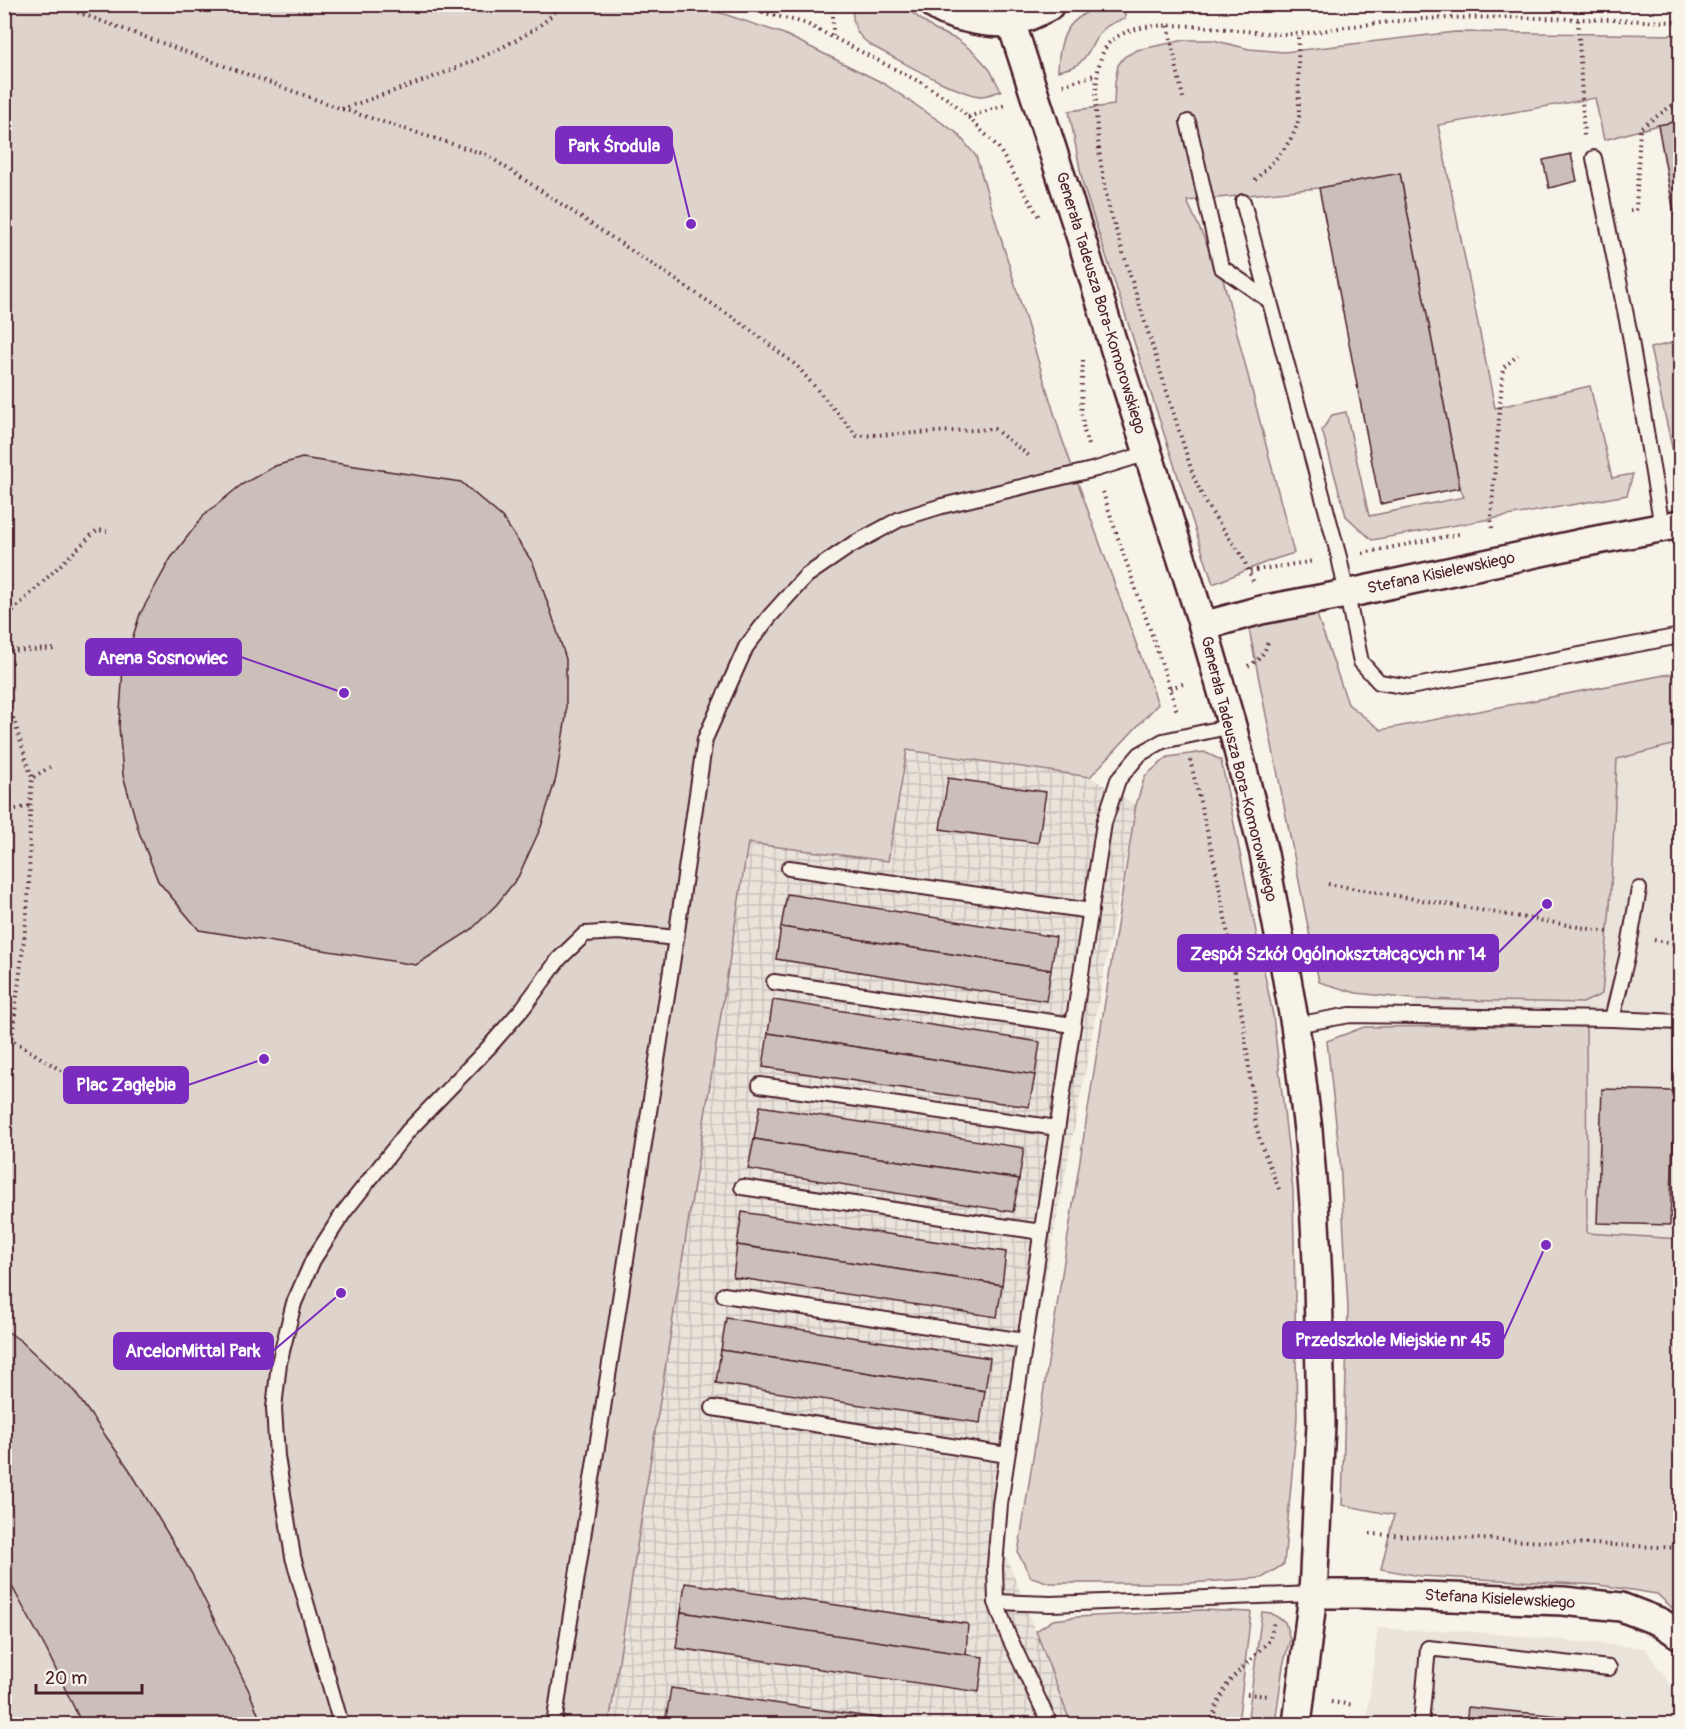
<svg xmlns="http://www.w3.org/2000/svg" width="1685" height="1729" font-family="Pangolin,sans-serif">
<defs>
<pattern id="industrial-grid" width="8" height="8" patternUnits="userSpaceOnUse" patternTransform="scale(1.5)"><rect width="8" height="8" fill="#eae3da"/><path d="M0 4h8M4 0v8" fill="none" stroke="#cac2bb"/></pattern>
</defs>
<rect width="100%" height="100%" fill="#f7f3e8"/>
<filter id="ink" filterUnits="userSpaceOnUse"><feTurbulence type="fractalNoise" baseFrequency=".0167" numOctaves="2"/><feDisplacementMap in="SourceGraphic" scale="12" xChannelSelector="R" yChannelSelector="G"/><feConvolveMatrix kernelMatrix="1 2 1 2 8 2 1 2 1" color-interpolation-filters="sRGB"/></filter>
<g filter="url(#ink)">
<g fill="#eae3da">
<path d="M1680 743V1467L1415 1026 1412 999 1417 809Z"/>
<path d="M1378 1628 1424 1631 1452 1630 1645 1648 1675 1692 1680 1703V1724H1366Z"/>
</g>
<path fill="url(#industrial-grid)" d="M907 750 1090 777 1136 805 997 1532 1071 1724H609L748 843 888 861Z"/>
<g fill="#ded4cc" stroke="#947a7c" stroke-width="1.5">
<path d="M5 5H697L784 34 883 83 957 133 976 156 1061 436 1158 704 1090 777 907 750 888 861 748 843 609 1724H5Z"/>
<path d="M852 5H902L935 30 956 39 974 52 990 70 1001 91C995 93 989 95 983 96 961 97 894 57 872 46 854 34 853 25 852 5Z"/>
<path d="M1103 5H1125V19C1091 26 1097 50 1077 65 1072 68 1065 69 1058 71 1059 34 1068 18 1103 5Z"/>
<path d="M1455 32 1680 35V121L1658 125 1604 140 1595 98 1438 125 1495 408 1590 386 1612 478 1633 474 1627 495 1372 540 1346 516 1322 430 1332 415 1346 412 1369 516 1464 497 1460 488 1400 173 1319 188 1187 201 1223 279 1294 553 1269 561 1213 584 1083 185 1069 111 1114 105 1115 82 1118 65 1124 57 1137 50 1185 40H1213L1249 49 1284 52Z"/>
<path d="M1680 341V477H1679L1676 465 1650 348Z"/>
<path d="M1315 609 1348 704 1381 730 1680 672V743L1617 759 1610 907 1602 994 1583 1003 1412 999 1356 993 1319 982 1249 629Z"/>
<path d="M1204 752 1221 760 1273 1015 1293 1190 1297 1417 1284 1564 1262 1578 1189 1583H1050L1031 1577 1018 1553 1136 805 1145 776 1168 757Z"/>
<path d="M1586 1025 1587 1233 1680 1239V1615L1657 1594 1599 1585 1420 1576 1381 1569 1394 1515 1342 1505 1348 1309 1340 1160 1327 1041 1364 1027Z"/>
<path d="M1202 1610 1251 1612 1238 1724H1071L1036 1631 1053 1620 1077 1617Z"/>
<path d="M1262 1612 1271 1613 1285 1622 1290 1639 1283 1666 1275 1724H1247Z"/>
</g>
<g fill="#ccbfb9" stroke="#4a1f2b" stroke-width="1.5">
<path d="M1680 121V245L1658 125Z"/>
<path d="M1571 154 1577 181 1549 188 1543 160Z"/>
<path d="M1400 173 1460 488 1380 504 1319 188Z"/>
<path d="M302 458 461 482 502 517 533 563 551 612 566 659V717L556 778 541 827 518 877 497 904 471 930 416 965 199 930 158 881 139 832 123 775 119 726 123 668 140 614 171 558 204 515 241 485 275 466Z"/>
<path d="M948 778 1046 792 1038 843 940 829Z"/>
<path d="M787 894 1056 937 1051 970 781 927Z"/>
<path d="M781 927 1051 970 1046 1001 776 959Z"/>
<path d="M773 1000 1040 1042 1035 1075 768 1033Z"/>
<path d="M768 1033 1035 1075 1029 1107 763 1067Z"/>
<path d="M1675 1039H1680V1142H1673L1670 1225 1597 1223 1602 1089 1673 1091Z"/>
<path d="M760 1106 1024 1148 1019 1179 754 1139Z"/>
<path d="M754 1139 1019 1179 1013 1212 748 1169Z"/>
<path d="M742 1212 1006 1252 1002 1285 737 1245Z"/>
<path d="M737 1245 1002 1285 997 1317 733 1277Z"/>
<path d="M726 1318 990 1358 985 1391 721 1350Z"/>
<path d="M4 1329 21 1341 74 1391 129 1469 192 1574 249 1691 262 1724H82L46 1649 4 1572Z"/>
<path d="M721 1350 985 1391 980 1423 716 1383Z"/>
<path d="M685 1583 968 1624 966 1655 681 1612Z"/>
<path d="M681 1612 983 1657 979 1692 676 1648Z"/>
<path d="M671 1688 918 1724H711L666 1718Z"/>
<path d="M1468 1707 1641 1724H1466Z"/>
<path d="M666 1718 711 1724H665Z"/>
</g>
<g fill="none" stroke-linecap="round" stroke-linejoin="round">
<defs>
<g id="service">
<path d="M1188 122 1221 267 1270 301"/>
<path d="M1594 158 1630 335 1662 527"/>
<path d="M1243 202 1339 557 1361 662 1379 682 1410 687 1680 636"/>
<path d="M789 868 1091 911"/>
<path d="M774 982 1073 1025"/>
<path d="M1612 1019 1680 1022"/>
<path d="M1295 1025 1350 1015 1612 1019 1627 957 1639 889"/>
<path d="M760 1085 1057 1128"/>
<path d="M742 1187 1041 1232"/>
<path d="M724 1295 1025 1341"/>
<path d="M713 1408 1007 1455"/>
<path d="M996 1602 1051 1604 1313 1594"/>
<path d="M341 1724 293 1557 277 1456 274 1408 279 1363 294 1303 313 1260 344 1212 408 1131 488 1048 523 1008 559 959 585 934 619 932 676 938"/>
<path d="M554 1724 676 938 705 739 746 647 770 616 806 576 850 546 900 519 942 506 1096 469 1148 453"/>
<path d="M1050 1724 1008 1635 996 1602 995 1566 1000 1504 1104 823 1118 780 1140 754 1163 741 1232 726"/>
<path d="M1421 1724 1428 1648 1609 1668"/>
</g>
<g id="minor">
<path d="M1010 19 1082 241 1111 337 1203 626 1232 726 1264 854 1284 962 1295 1025 1308 1130 1314 1203 1318 1281 1321 1424 1313 1594 1297 1724"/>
<path d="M1203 626 1261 610 1346 594 1587 542 1680 524"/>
<path d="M1313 1594H1366L1563 1601 1621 1607 1660 1622 1680 1635"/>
</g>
<path id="tertiary" d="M938 4C953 15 994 22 1012 19 1024 16 1036 10 1047 4"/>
</defs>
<use href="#service" stroke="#4a1f2b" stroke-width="18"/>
<use href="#minor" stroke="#4a1f2b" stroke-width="32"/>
<use href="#tertiary" stroke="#4a1f2b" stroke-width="38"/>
<g stroke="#4a1f2b" stroke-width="4" stroke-dasharray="1.5 4.5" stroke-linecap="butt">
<path d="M55 4 342 109 487 155 744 325 797 366 857 436 994 429 1032 458"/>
<path d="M74 4 83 13"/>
<path d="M727 4 805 23 924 84 949 100 962 111 998 147 1039 217"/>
<path d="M833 4V38"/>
<path d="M1578 20 1584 137"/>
<path d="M1168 26 1183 98"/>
<path d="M1063 85 1097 74"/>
<path d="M342 109C406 86 479 65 536 28 546 21 555 12 565 4"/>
<path d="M968 117 1005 105"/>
<path d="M1255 180C1273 161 1294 144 1299 117L1298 33"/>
<path d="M1630 211 1636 210 1640 128 1680 100"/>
<path d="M1083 360C1082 389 1078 416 1088 445"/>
<path d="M1103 492C1126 566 1155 638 1177 712"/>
<path d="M1492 528 1491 518 1503 368 1518 355"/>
<path d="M1363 553 1459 534"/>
<path d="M1250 571 1314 561"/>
<path d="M1253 581 1242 556 1206 504 1193 475 1110 211C1101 178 1084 69 1109 43 1144 8 1245 36 1291 34 1309 34 1327 30 1345 27 1370 24 1396 21 1422 19 1508 15 1594 20 1680 22"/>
<path d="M4 619 97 530 107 531"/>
<path d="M4 651 56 649"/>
<path d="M1248 666C1259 660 1266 653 1268 640"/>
<path d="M1170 688 1186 683"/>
<path d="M4 689 32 778"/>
<path d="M1190 760 1214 860 1224 912 1244 1027 1256 1126 1263 1150 1279 1189"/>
<path d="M4 812 30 806"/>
<path d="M1328 884 1608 932"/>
<path d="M1654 940 1680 944"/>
<path d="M4 1035 70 1076"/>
<path d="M4 1055 12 1040C17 988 26 936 29 884 30 848 29 813 32 778L50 767"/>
<path d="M1370 1534 1680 1548"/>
<path d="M1247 1694 1270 1696"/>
<path d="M1331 1702 1354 1705"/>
<path d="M1210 1724 1217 1705 1229 1681 1268 1642 1270 1638 1274 1621"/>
</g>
<use href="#service" stroke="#f7f3e8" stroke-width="14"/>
<use href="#minor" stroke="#f7f3e8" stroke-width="27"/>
<use href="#tertiary" stroke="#f7f3e8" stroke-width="33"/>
</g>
</g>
<g text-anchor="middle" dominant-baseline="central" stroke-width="4.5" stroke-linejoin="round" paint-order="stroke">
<g font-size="16" fill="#4a1f2b" stroke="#f7f3e8">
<text transform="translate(1101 303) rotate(73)">Generała Tadeusza Bora-Komorowskiego</text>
<text transform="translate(1441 573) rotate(-12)">Stefana Kisielewskiego</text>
<text transform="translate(1239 769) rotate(76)">Generała Tadeusza Bora-Komorowskiego</text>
<text transform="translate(1500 1599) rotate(3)">Stefana Kisielewskiego</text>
</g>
</g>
<path fill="none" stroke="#7b2cbf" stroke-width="2" d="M691 224L672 145M344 693L241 657M1547 904L1498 953M264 1059L188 1085M1546 1245L1503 1340M341 1293L273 1351"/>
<g fill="#7b2cbf" stroke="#f7f3e8" stroke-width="2">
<circle cx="691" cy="224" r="6"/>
<circle cx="344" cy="693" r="6"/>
<circle cx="1547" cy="904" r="6"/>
<circle cx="264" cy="1059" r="6"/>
<circle cx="1546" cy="1245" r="6"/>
<circle cx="341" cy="1293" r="6"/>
</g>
<g fill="#7b2cbf" stroke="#7b2cbf" stroke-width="2">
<rect x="556" y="127" width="116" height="36" rx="6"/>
<rect x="86" y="639" width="155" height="36" rx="6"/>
<rect x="1178" y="935" width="320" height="36" rx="6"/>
<rect x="64" y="1067" width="124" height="36" rx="6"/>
<rect x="1283" y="1322" width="220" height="36" rx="6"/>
<rect x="114" y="1333" width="159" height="36" rx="6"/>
</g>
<g font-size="18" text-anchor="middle" font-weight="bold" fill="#fff">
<text x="614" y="152">Park Środula</text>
<text x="163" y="664">Arena Sosnowiec</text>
<text x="1338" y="960">Zespół Szkół Ogólnokształcących nr 14</text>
<text x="126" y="1091">Plac Zagłębia</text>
<text x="1393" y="1346">Przedszkole Miejskie nr 45</text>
<text x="193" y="1357">ArcelorMittal Park</text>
</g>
<rect width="1685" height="1729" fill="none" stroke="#f7f3e8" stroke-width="24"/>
<rect x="12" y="12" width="1661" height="1705" fill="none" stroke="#4a1f2b" stroke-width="2" filter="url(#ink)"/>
<path d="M36 1684v9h106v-9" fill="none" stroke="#4a1f2b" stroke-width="3"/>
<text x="45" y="1684" font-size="18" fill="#4a1f2b" stroke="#f7f3e8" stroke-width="4.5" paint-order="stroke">20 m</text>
</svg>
